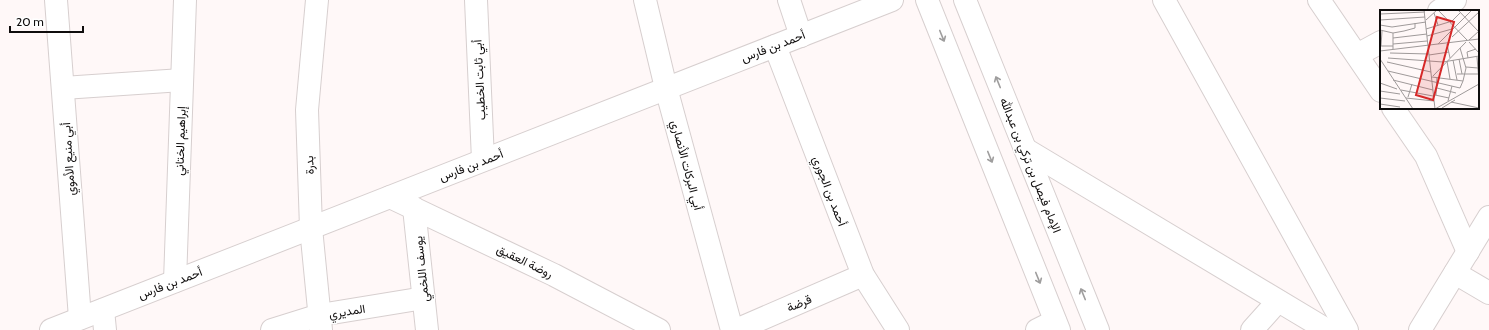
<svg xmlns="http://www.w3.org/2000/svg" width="1489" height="330" font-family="Cabin,Vazirmatn,sans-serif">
<rect width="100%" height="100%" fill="#fff8f8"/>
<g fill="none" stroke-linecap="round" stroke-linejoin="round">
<defs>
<g id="minor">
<path d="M56 0 80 318"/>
<path d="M317 0 307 110 311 228 321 330"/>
<path d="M476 0 483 160"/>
<path d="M645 0 666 88 732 330"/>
<path d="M789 0 801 36"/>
<path d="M1164 0 1347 330"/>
<path d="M1319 0 1381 91"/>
<path d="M1439 11 1455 0"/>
<path d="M775 46 863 275 898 330"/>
<path d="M1357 55 1381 42"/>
<path d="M63 88 182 80"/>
<path d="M1393 108 1426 156 1468 252"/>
<path d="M1025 149 1327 330"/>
<path d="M390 197 554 275 659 330"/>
<path d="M414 208 427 330"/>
<path d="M1455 273 1489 293"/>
<path d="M175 281 185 0"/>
<path d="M103 310 105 330"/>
<path d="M51 330 892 0"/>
<path d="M272 330 320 315 424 298"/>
<path d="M736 330 863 275"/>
<path d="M1037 330 1055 321"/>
<path d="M1252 330 1278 301"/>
<path d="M1420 330 1489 217"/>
</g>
<g id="secondary">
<path d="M927 0 1059 330"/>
<path d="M965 0 1098 330"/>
</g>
</defs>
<use href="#minor" stroke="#d7cfcf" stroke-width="24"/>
<use href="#secondary" stroke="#d7cfcf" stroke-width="24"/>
<use href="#minor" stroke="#fff" stroke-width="22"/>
<use href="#secondary" stroke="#fff" stroke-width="22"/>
</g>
<defs><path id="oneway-shaft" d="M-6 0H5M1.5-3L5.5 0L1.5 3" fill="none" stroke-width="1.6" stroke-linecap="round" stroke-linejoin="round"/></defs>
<g stroke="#9f9e9e">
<use href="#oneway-shaft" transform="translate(942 36) rotate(68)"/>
<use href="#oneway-shaft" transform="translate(998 82) rotate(-112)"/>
<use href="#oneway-shaft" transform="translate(990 157) rotate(68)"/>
<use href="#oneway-shaft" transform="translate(1038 278) rotate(68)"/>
<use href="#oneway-shaft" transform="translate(1083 294) rotate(-112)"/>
</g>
<g text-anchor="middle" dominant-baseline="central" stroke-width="3" stroke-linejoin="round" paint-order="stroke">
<g font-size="12" fill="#0f0d0d" stroke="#fff">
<text transform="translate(773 46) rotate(-21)">أحمد بن فارس</text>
<text transform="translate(479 80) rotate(-93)">أبي ثابت الخطيب</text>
<text transform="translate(180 141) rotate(-88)">إبراهيم الختاني</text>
<text transform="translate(68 159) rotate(-94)">أبي منيع الأموي</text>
<text transform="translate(309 165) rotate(-92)">بدرة</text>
<text transform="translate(471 165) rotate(-21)">أحمد بن فارس</text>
<text transform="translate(687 165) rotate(75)">أبي البركات الأنصاري</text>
<text transform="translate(1031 165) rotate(68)">الإمام فيصل بن تركي بن عبدالله</text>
<text transform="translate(830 191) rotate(69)">أحمد بن الجوري</text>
<text transform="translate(525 261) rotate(26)">روضة العقيق</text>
<text transform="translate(421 269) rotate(-96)">يوسف اللخمي</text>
<text transform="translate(170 283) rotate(-21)">أحمد بن فارس</text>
<text transform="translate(799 303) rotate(-23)">قرضة</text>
<text transform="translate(347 311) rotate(-9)">المديري</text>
</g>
</g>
<g transform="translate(1380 10)">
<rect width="99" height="99" fill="#fff8f8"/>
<path fill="none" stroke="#9f9a9a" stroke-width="1" d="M44 0 55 99M58 0 87 30M78 0 99 22M54 3 58 15M0 4 45 2M0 10 45 7M46 10 57 0M70 13 80 3M0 15 12 17 46 12M46 19 69 12M0 20 13 23 24 21 35 18V13M13 23V39M47 26 72 19M72 27 99 2M13 28 47 24M89 30 99 21M89 32 99 43M13 34 47 31M58 34 92 0M67 34 70 48M0 36H13M1 36 2 21M80 38 86 58 83 71M0 41 99 29M10 43 49 44M49 45 69 42M97 47 99 72M8 48 63 52 99 46M88 48 87 42 96 39M0 49 33 99M79 49 82 64M73 50 77 70M67 51 70 69M7 52 51 62M86 57 98 58M8 61 80 78 83 71 52 67M77 64H98M53 66 86 32M13 70 53 80M0 73 17 79M57 78 76 83M21 80 53 86M0 81 20 84M55 85 69 88M56 85 57 67M28 87 32 74M0 88 25 91M26 88 54 91M68 91 72 76M71 92 99 98M0 94 20 97M62 98 75 90M55 99 99 74"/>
<path fill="#d62828" fill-opacity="0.15" stroke="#d62828" stroke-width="2" d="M57 7 74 12 53 90 36 85Z"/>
<rect width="99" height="99" fill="none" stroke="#0f0d0d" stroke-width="2"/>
</g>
<path d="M10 26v6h73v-6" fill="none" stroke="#0f0d0d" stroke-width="2"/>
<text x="16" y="26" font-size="12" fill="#0f0d0d" stroke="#ffffff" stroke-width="3" paint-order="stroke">20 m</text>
</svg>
